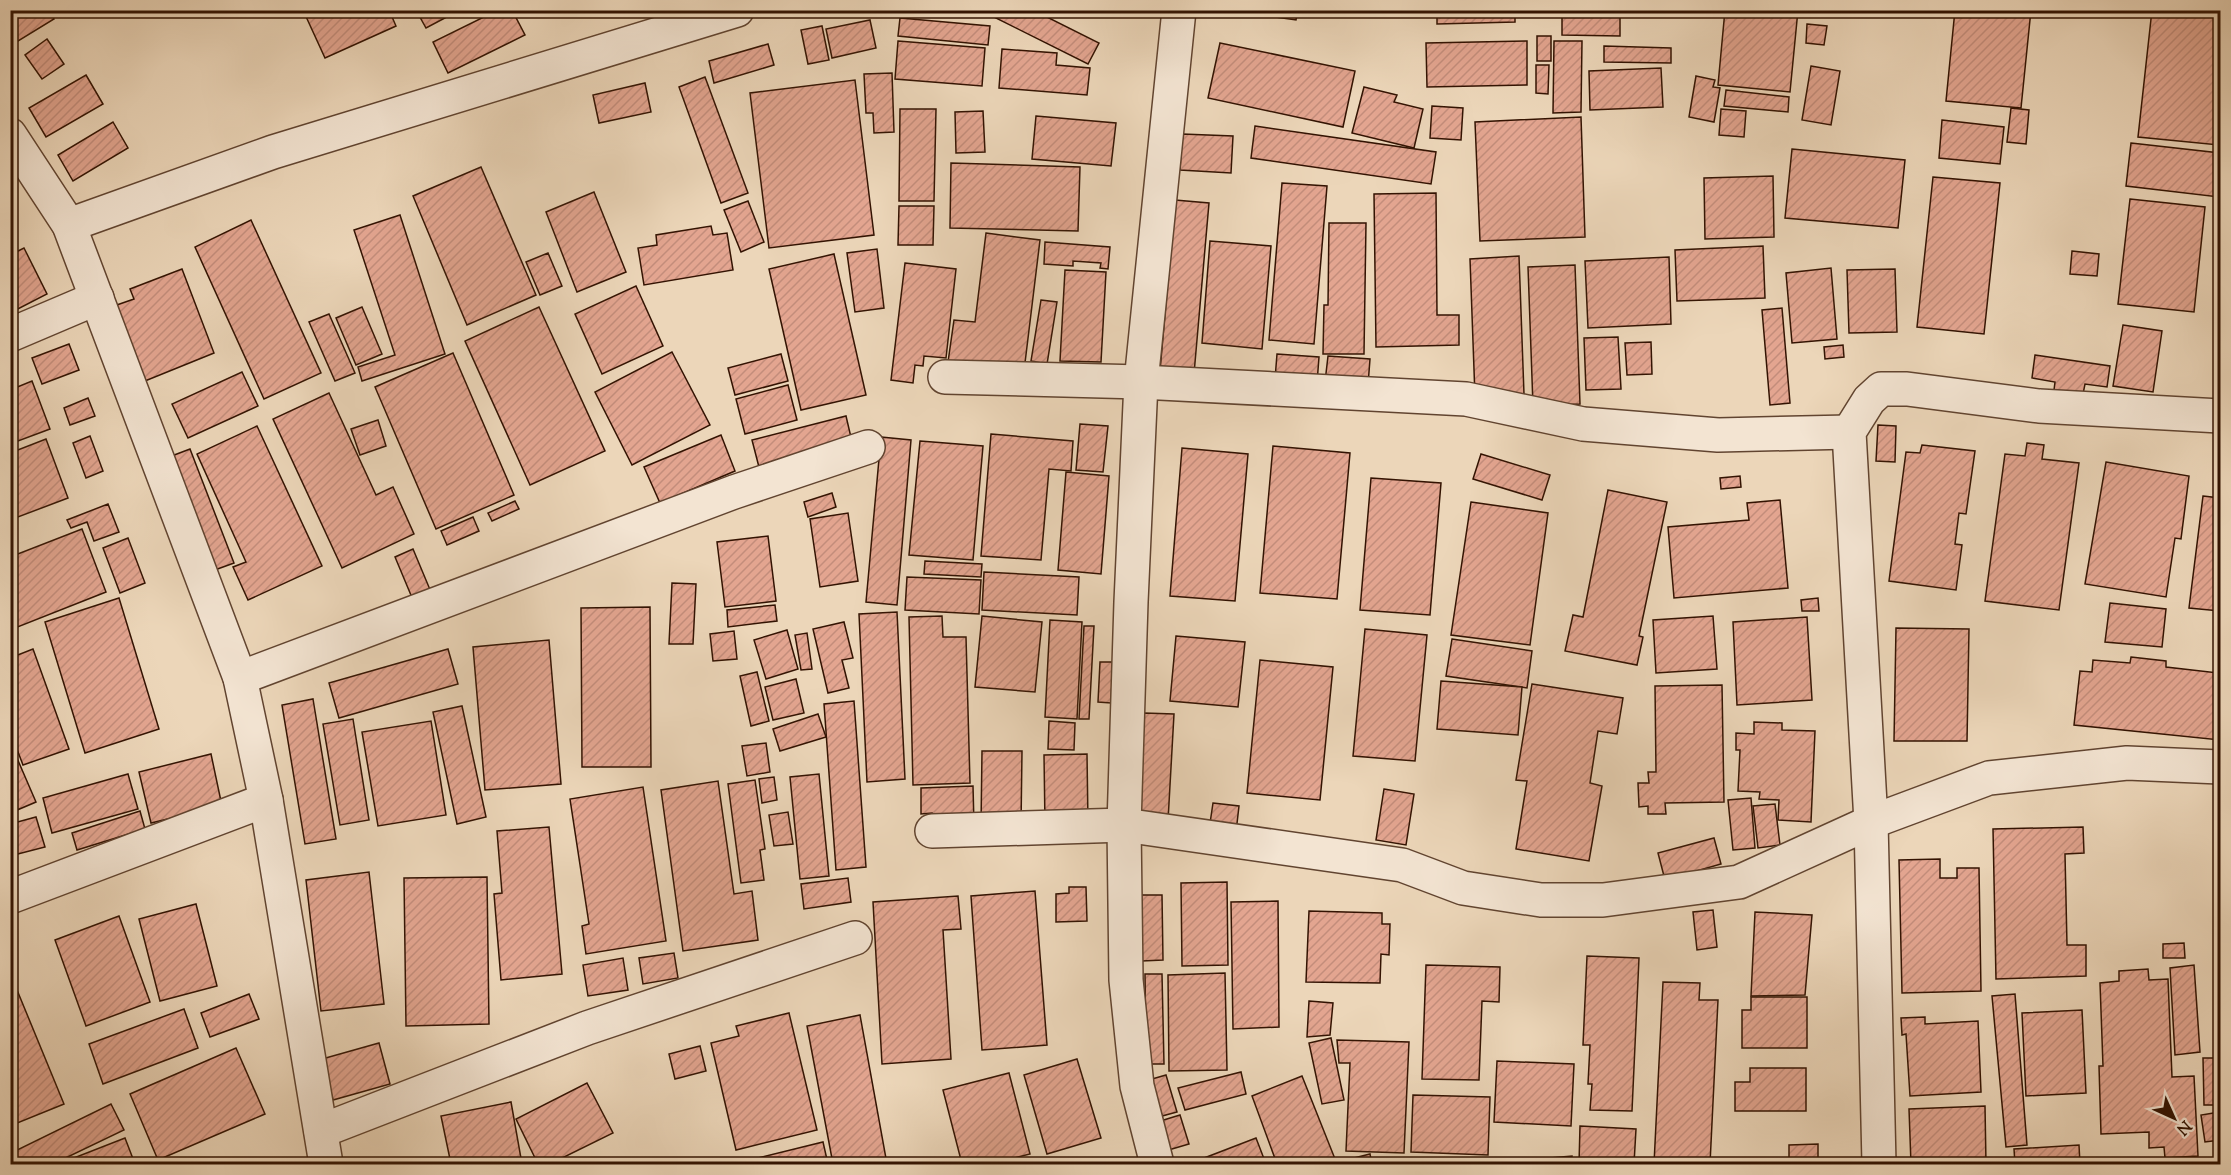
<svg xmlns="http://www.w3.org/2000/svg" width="2231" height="1175" font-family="'Sorts Mill Goudy',serif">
<defs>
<pattern id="building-hatch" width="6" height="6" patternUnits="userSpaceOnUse" patternTransform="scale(1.5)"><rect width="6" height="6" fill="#e3a590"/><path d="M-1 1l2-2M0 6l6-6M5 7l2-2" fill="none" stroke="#c38d7b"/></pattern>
</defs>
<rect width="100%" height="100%" fill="#ecd6b9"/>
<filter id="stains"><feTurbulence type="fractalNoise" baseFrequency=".00333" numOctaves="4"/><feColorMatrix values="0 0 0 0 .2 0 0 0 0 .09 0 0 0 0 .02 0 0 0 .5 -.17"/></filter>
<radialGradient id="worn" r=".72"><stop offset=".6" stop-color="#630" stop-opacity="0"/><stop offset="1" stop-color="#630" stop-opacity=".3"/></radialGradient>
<g fill="url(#building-hatch)" stroke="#331302" stroke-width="1.5">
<path d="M10 10H49L54 19 10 46Z"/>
<path d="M303 10H389L396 26 325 58Z"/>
<path d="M416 10H460L426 28Z"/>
<path d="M498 10H512L525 35 448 73 433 42Z"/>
<path d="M980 10H1033L1099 43 1088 64Z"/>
<path d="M1241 10H1298L1296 20 1240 12Z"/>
<path d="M1437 10H1515V22L1437 24Z"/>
<path d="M1725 10H1798L1790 92 1718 85Z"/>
<path d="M1955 10H2031L2021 108 1946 101Z"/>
<path d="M2152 10H2220L2219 145 2138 137Z"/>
<path d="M1562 15H1620V36L1562 35Z"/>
<path d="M900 18 990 26 988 45 898 36Z"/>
<path d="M870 20 876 48 832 58 826 29Z"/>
<path d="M1807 24 1827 26 1824 45 1806 43Z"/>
<path d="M822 26 829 60 808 64 801 30Z"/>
<rect x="1537" y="36" width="14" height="25"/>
<path d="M47 39 64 64 42 79 25 55Z"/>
<path d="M898 41 985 48 982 86 895 79Z"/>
<path d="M1527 41V85L1427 87 1426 43Z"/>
<path d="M1554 41H1582L1581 112 1553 113Z"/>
<path d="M1220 43 1355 71 1343 127 1208 98Z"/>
<path d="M768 44 774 65 714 83 709 61Z"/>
<path d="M1604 46 1671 48V63L1604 62Z"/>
<path d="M1002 49 1057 53 1056 65 1090 68 1087 95 999 88Z"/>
<path d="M1536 65H1549L1548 94 1536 93Z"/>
<path d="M1811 66 1840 71 1831 125 1802 120Z"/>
<path d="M1661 68 1663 107 1590 110 1589 71Z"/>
<path d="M892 73 894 132 874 133 873 113H866L864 74Z"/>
<path d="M86 75 103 104 46 137 29 108Z"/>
<path d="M1696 76 1715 80 1713 87 1720 88 1714 122 1689 117Z"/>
<path d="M705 77 748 193 721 203 679 87Z"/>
<path d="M855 80 874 235 769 248 750 93Z"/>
<path d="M645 83 651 112 599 123 593 95Z"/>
<path d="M1364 87 1397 95 1394 102 1423 109 1414 148 1352 133Z"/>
<path d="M1726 90 1789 97 1788 112 1724 106Z"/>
<path d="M1432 106 1463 108 1461 140 1430 138Z"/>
<path d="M2011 108 2029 110 2026 144 2007 142Z"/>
<path d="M900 109H936L934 201H899Z"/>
<path d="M1721 109 1746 111 1744 137 1719 135Z"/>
<path d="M983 111 985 152 956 153 955 112Z"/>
<path d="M1036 116 1116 123 1111 166 1032 159Z"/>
<path d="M1581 117 1585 237 1480 241 1475 122Z"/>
<path d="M1942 120 2004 127 2000 164 1939 158Z"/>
<path d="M113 122 128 148 73 181 58 155Z"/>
<path d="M1255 126 1436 152 1431 184 1251 158Z"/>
<path d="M1182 134 1233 136 1231 173 1180 170Z"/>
<path d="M2131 143 2220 153 2219 197 2126 186Z"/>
<path d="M1792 149 1905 160 1898 228 1785 218Z"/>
<path d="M951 163 1080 167 1078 231 950 228Z"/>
<path d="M481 167 536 295 467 325 413 196Z"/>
<path d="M1773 176 1774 237 1705 239 1704 178Z"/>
<path d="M1933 177 2000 183 1984 334 1917 327Z"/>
<path d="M1282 183 1327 186 1314 344 1269 340Z"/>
<path d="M594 192 626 272 577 292 546 212Z"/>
<path d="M1436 193 1437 315H1459V345L1376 347 1374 194Z"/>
<path d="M2130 199 2205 207 2194 312 2118 304Z"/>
<path d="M1175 200 1209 203 1194 374 1160 371Z"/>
<path d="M748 201 764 242 741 252 724 210Z"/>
<path d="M899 206H934L933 245H898Z"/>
<path d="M400 215 445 354 362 381 358 367 395 355 354 230Z"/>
<path d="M251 220 321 373 264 399 195 247Z"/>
<path d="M1329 223H1366L1364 354H1323L1324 305H1328Z"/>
<path d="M711 226 713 235 727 233 733 270 644 285 638 248 657 245 656 235Z"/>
<path d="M986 233 1040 240 1024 371 948 362 954 320 975 322Z"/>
<path d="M1210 241 1271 246 1262 349 1202 343Z"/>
<path d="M1045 242 1110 247 1108 269 1100 268 1101 263 1073 261V266L1044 264Z"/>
<path d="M1763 246 1765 298 1677 301 1675 250Z"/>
<path d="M24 248 47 294 10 313V255Z"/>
<path d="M877 249 884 308 855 312 847 253Z"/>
<path d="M2072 251 2099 254 2097 276 2070 274Z"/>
<path d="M548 253 562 286 540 295 526 262Z"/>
<path d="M834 254 866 395 801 410 769 269Z"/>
<path d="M1519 256 1524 394 1475 397 1470 259Z"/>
<path d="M1669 257 1671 324 1588 328 1585 261Z"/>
<path d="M905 263 956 269 946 358 924 356 923 366 915 365 913 383 891 380Z"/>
<path d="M1575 265 1580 404 1533 406 1528 267Z"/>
<path d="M1831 268 1837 339 1792 343 1786 273Z"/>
<path d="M182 269 214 353 140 383 111 307 134 299 130 289Z"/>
<path d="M1895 269 1897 332 1849 333 1847 270Z"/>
<path d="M1065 270 1106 272 1101 362 1060 361Z"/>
<path d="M636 286 663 346 602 374 575 314Z"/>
<path d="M1041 300 1057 302 1047 364 1031 361Z"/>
<path d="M362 307 382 354 356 365 336 318Z"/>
<path d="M539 307 605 451 530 485 465 341Z"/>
<path d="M1782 308 1790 403 1770 405 1762 310Z"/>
<path d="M329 314 355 373 335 381 309 322Z"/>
<path d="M2123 325 2162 331 2153 392 2113 386Z"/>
<path d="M1618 337 1621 389 1586 390 1584 338Z"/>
<path d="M1651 342 1652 374 1627 375 1625 343Z"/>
<path d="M69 344 79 370 42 384 32 358Z"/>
<path d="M1843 345 1844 357 1825 359 1824 347Z"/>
<path d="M672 352 710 425 632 465 595 392Z"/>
<path d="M453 353 514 495 436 529 375 387Z"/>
<path d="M781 354 788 381 735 395 728 368Z"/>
<path d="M1277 354 1319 357 1317 383 1275 379Z"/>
<path d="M2035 355 2110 366 2107 387 2085 384 2083 394 2054 390 2055 382 2032 378Z"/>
<path d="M1328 356 1370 359 1368 385 1325 382Z"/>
<path d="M242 372 258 406 188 438 172 404Z"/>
<path d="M32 381 50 429 10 444V390Z"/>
<path d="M788 385 797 420 745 434 736 399Z"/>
<path d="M329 393 376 495 393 487 414 534 342 568 273 419Z"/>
<path d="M88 398 95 416 70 425 64 408Z"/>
<path d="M846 416 853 446 760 471 752 440Z"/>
<path d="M378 420 386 446 360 455 351 429Z"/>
<path d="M1080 424 1108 426 1103 472 1076 470Z"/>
<path d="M1878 425 1896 426 1895 462 1876 461Z"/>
<path d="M257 426 322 566 248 600 233 567 246 562 197 454Z"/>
<path d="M991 434 1073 441 1071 471 1049 469 1041 560 981 556Z"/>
<path d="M721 435 735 471 660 503 644 467Z"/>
<path d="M90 436 103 471 86 478 73 443Z"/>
<path d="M881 437 911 440 897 605 866 602Z"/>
<path d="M46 439 68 498 10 520V453Z"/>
<path d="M920 441 983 446 973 560 909 555Z"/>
<path d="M2027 443 2044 445 2042 459 2079 463 2059 610 1985 601 2005 454 2025 456Z"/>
<path d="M1922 445 1975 451 1966 514 1959 513 1955 544 1962 545 1956 590 1889 581 1906 452 1920 453Z"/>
<path d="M1273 446 1350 453 1337 599 1260 593Z"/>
<path d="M1182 448 1248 454 1235 601 1170 596Z"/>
<path d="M190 449 234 563 212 571 169 457Z"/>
<path d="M1481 454 1550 475 1542 500 1473 479Z"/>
<path d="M2106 462 2189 476 2181 539 2175 538 2166 597 2085 584Z"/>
<path d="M1066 472 1109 476 1101 574 1058 570Z"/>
<path d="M1740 476 1741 487 1721 489 1720 478Z"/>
<path d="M1371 478 1441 483 1430 615 1360 610Z"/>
<path d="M1608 490 1667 502 1639 636 1643 637 1637 665 1565 651 1573 615 1583 617Z"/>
<path d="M832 493 836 507 808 517 804 502Z"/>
<path d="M2203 496 2220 498V611L2189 608Z"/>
<path d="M1780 500 1788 588 1674 598 1668 527 1749 520 1747 503Z"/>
<path d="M515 501 519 509 492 521 488 513Z"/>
<path d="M1471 502 1548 513 1530 645 1451 635Z"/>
<path d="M108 504 119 532 94 541 87 522 71 528 67 520Z"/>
<path d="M848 513 858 581 820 587 810 519Z"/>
<path d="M473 517 479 531 447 545 441 531Z"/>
<path d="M82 529 106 592 10 630V557Z"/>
<path d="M768 536 776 601 725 607 717 542Z"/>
<path d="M128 538 145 583 120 593 103 548Z"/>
<path d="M413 549 431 592 413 600 395 557Z"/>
<path d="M925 561 982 564 981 577 924 574Z"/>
<path d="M984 572 1079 577 1077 615 982 610Z"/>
<path d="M907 577 981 580 979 614 905 610Z"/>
<path d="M672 583 696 584 693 644H669Z"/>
<path d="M119 598 159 729 85 753 45 622Z"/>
<path d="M1818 598 1819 611H1802L1801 600Z"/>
<path d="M2110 603 2166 609 2162 647 2105 642Z"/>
<path d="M775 605 777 621 728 627 727 610Z"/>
<path d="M650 607 651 767H582L581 608Z"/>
<path d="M897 612 905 779 867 782 859 614Z"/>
<path d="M942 616 943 637H966L970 783 913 785 909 617Z"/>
<path d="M982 616 1042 622 1035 692 975 687Z"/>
<path d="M1713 616 1717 669 1656 673 1653 620Z"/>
<path d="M1807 617 1812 700 1737 705 1733 622Z"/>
<path d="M1050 620 1082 622 1077 719 1045 717Z"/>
<path d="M844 622 853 658 842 660 849 688 828 693 813 629Z"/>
<path d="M1084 626H1094L1089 719H1079Z"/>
<path d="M1896 628 1969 629 1967 741H1894Z"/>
<path d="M1365 629 1427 635 1415 761 1353 756Z"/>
<path d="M787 630 798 669 766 679 754 640Z"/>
<path d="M734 631 737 659 713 661 710 634Z"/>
<path d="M807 633 812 669 801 670 795 635Z"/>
<path d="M1176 636 1245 642 1238 707 1170 701Z"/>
<path d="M1452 639 1532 651 1527 688 1446 676Z"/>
<path d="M549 640 561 784 485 790 473 647Z"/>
<path d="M33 649 69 749 23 765 10 731V658Z"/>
<path d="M448 649 458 684 339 718 329 683Z"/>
<path d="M2131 657 2166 661V667L2218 673 2220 657V740L2074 725 2080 671 2092 672 2093 660 2130 663Z"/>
<path d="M1260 660 1333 667 1320 800 1247 793Z"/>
<path d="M1100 662H1113L1111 703 1098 702Z"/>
<path d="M757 672 769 721 751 726 740 676Z"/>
<path d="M796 679 804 713 773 720 765 687Z"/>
<path d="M1441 681 1522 687 1518 735 1437 729Z"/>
<path d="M1532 684 1623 698 1617 734 1598 731 1590 783 1602 786 1589 861 1516 849 1527 781 1516 780Z"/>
<path d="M1722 685 1724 802 1665 803 1666 814H1648V806L1639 807 1638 783H1649L1648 772H1656L1655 686Z"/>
<path d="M313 699 336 839 305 844 282 705Z"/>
<path d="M854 701 866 867 836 870 824 704Z"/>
<path d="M462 706 486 817 457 824 433 712Z"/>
<path d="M1144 713 1174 714 1168 821 1139 819Z"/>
<path d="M818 714 826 737 780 751 773 729Z"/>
<path d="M353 719 369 820 340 825 323 724Z"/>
<path d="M431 721 446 815 378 826 362 732Z"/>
<path d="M1049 721 1075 723 1074 750 1048 749Z"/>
<path d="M1754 722 1782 723V730L1815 731 1811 822 1778 820 1779 800 1759 799 1760 792 1738 791 1740 750H1736V733L1754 734Z"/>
<path d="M10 742 36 802 10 813Z"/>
<path d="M766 743 770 772 747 776 742 746Z"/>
<path d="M982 751H1022L1021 826H981Z"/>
<path d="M211 754 222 806 151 823 139 772Z"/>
<path d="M1087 754 1088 823 1045 824 1044 755Z"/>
<path d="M128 774 138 809 52 833 43 798Z"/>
<path d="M819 774 829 876 800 879 790 777Z"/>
<path d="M774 777 777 800 762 803 759 779Z"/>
<path d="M755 780 765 849 760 850 764 880 741 883 728 784Z"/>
<path d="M718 781 734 894 752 891 758 940 683 951 661 790Z"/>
<path d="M973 786 974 825 932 826V813L921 814V788Z"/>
<path d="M643 787 666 941 586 954 582 926 589 924 570 799Z"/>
<path d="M1384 789 1414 794 1406 845 1376 840Z"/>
<path d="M1751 798 1755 848 1733 850 1728 800Z"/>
<path d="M1213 803 1239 806 1236 832 1209 830Z"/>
<path d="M1775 804 1780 845 1758 848 1753 806Z"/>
<path d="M140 811 145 829 77 850 72 833Z"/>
<path d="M788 812 793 844 774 846 769 815Z"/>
<path d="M36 817 45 847 10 856V824Z"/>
<path d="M549 827 562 974 501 980 494 894 502 893 497 831Z"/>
<path d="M2083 827 2084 853 2065 854 2067 945H2086V976L1996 979 1993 829Z"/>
<path d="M1714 838 1721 864 1665 880 1658 853Z"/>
<path d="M1940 859V878H1957V868H1979L1981 991 1902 993 1899 860Z"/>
<path d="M369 872 384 1004 321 1011 306 880Z"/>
<path d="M487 877 489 1024 406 1026 404 878Z"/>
<path d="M848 878 851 902 804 909 801 884Z"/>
<path d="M1227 882 1228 965 1182 966 1181 883Z"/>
<path d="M1069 887H1086L1087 921 1056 922V894L1069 893Z"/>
<path d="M1035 891 1047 1045 982 1050 971 896Z"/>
<path d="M1141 895H1162L1163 960 1142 961Z"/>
<path d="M958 896 961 929 943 930 951 1059 882 1064 873 902Z"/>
<path d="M1278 901 1279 1027 1233 1029 1231 902Z"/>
<path d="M196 904 217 986 160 1001 139 919Z"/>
<path d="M1713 910 1717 947 1697 950 1693 912Z"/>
<path d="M1309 911 1382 913V924H1390L1389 955 1381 954 1380 983 1306 982Z"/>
<path d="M1755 912 1812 915 1805 995 1751 996Z"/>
<path d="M119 916 150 1002 86 1026 55 940Z"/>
<path d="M2184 943 2185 958H2163V944Z"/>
<path d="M674 953 678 978 643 984 639 958Z"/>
<path d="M1587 956 1639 958 1632 1111 1590 1110 1592 1084H1588L1590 1045H1583Z"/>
<path d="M623 958 628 990 588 996 583 965Z"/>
<path d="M1426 965 1500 967 1499 1002 1482 1001 1479 1080 1422 1079Z"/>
<path d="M2194 965 2200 1052 2175 1055 2170 968Z"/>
<path d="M2148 969 2149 980 2168 979 2172 1077 2194 1076 2198 1156 2165 1158 2164 1147 2149 1148V1132L2101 1134 2099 1066H2103L2100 983 2119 981V971Z"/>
<path d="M10 973 64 1104 10 1126Z"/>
<path d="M1225 973 1227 1070 1169 1071 1168 975Z"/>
<path d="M1145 974H1162L1164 1064H1146Z"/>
<path d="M1663 982 1700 983 1699 1000H1718L1710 1164H1654Z"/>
<path d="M249 994 259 1019 210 1037 201 1013Z"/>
<path d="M2015 994 2027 1145 2006 1147 1992 996Z"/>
<path d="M1751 997H1807V1048H1742V1010H1751Z"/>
<path d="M1309 1001 1333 1003 1330 1035 1307 1037Z"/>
<path d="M184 1009 198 1048 103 1084 89 1044Z"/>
<path d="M2082 1010 2086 1093 2026 1096 2022 1013Z"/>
<path d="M789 1013 817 1130 736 1150 711 1043 739 1036 736 1026Z"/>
<path d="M860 1015 887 1164H833L807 1026Z"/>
<path d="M1925 1017V1024L1978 1021 1981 1092 1910 1096 1906 1034 1902 1035 1901 1018Z"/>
<path d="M1331 1038 1344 1100 1322 1104 1309 1043Z"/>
<path d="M1337 1040 1409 1042 1404 1153 1346 1151 1350 1063H1339Z"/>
<path d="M379 1043 390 1084 333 1100 322 1059Z"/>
<path d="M700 1046 706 1071 675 1079 669 1054Z"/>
<path d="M236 1048 265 1114 158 1160 130 1094Z"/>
<path d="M2203 1058H2220V1105H2204Z"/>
<path d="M1077 1059 1101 1138 1047 1154 1024 1075Z"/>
<path d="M1497 1061 1574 1064 1571 1126 1494 1122Z"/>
<path d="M1750 1068H1806V1111H1735V1082H1750Z"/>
<path d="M1241 1072 1246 1094 1185 1110 1178 1088Z"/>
<path d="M1009 1073 1030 1154 991 1164H962L943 1090Z"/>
<path d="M1166 1075 1177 1112 1162 1116 1152 1079Z"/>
<path d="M1302 1076 1337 1164H1277L1252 1096Z"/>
<path d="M587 1083 613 1133 550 1164H538L516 1119Z"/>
<path d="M1413 1095 1490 1097 1488 1155 1411 1152Z"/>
<path d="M511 1102 522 1164H451L441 1116Z"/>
<path d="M111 1104 124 1130 53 1164H19L13 1152Z"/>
<path d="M1985 1106 1986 1164H1911L1909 1109Z"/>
<path d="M2220 1112V1140L2205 1142 2201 1115Z"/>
<path d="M1180 1115 1189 1144 1165 1151 1157 1122Z"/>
<path d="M1580 1126 1636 1129 1634 1164H1579Z"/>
<path d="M125 1138 135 1164H61V1163Z"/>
<path d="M1256 1138 1266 1164H1201L1199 1160Z"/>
<path d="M823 1142 828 1164H734Z"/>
<path d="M1818 1144V1164H1789V1145Z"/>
<path d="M2079 1145 2080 1164H2015L2014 1149Z"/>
<path d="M1370 1154 1372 1164H1352L1350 1159Z"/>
<path d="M1572 1156V1164H1528L1527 1160Z"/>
<path d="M266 1158 267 1164H227Z"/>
<path d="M1114 1159 1115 1164H1095Z"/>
<rect x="1733" y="1162" width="28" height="2"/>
</g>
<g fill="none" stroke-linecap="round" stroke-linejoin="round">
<defs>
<g id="street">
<path d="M10 135 69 225 240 678 266 800 326 1164"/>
<path d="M69 225 273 152 737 10"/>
<path d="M10 335 97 298"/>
<path d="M945 377 1141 382 1466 399 1583 424 1718 435 1849 432"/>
<path d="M240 678 734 492 868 447"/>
<path d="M932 831 1124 825 1402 865 1463 888 1541 900H1603L1739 882 1871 822 1989 778 2127 763 2220 767"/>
<path d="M10 897 266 800"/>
<path d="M321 1131 587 1028 855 938"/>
<path d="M1157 1164 1137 1086 1126 980 1124 825 1131 602 1141 382 1179 10"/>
<path d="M1879 1164 1871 822 1849 432 1869 400 1881 389H1907L2039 406 2220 416"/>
</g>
</defs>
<use href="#street" stroke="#614430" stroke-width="36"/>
<use href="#street" stroke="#f3e4d2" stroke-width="33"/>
</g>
<rect width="2231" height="1175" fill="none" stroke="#ecd6b9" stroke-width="36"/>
<rect x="12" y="12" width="2207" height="1151" fill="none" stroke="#331302" stroke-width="3"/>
<rect x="18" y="18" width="2195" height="1139" fill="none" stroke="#331302" stroke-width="1.5"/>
<g transform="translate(2174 1118) rotate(135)" stroke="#f3e4d2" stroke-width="4.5" paint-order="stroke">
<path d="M0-4.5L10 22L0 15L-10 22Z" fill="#331302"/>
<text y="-9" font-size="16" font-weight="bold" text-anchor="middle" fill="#331302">N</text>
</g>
<rect width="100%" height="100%" filter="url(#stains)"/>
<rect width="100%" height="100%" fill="url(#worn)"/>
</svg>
